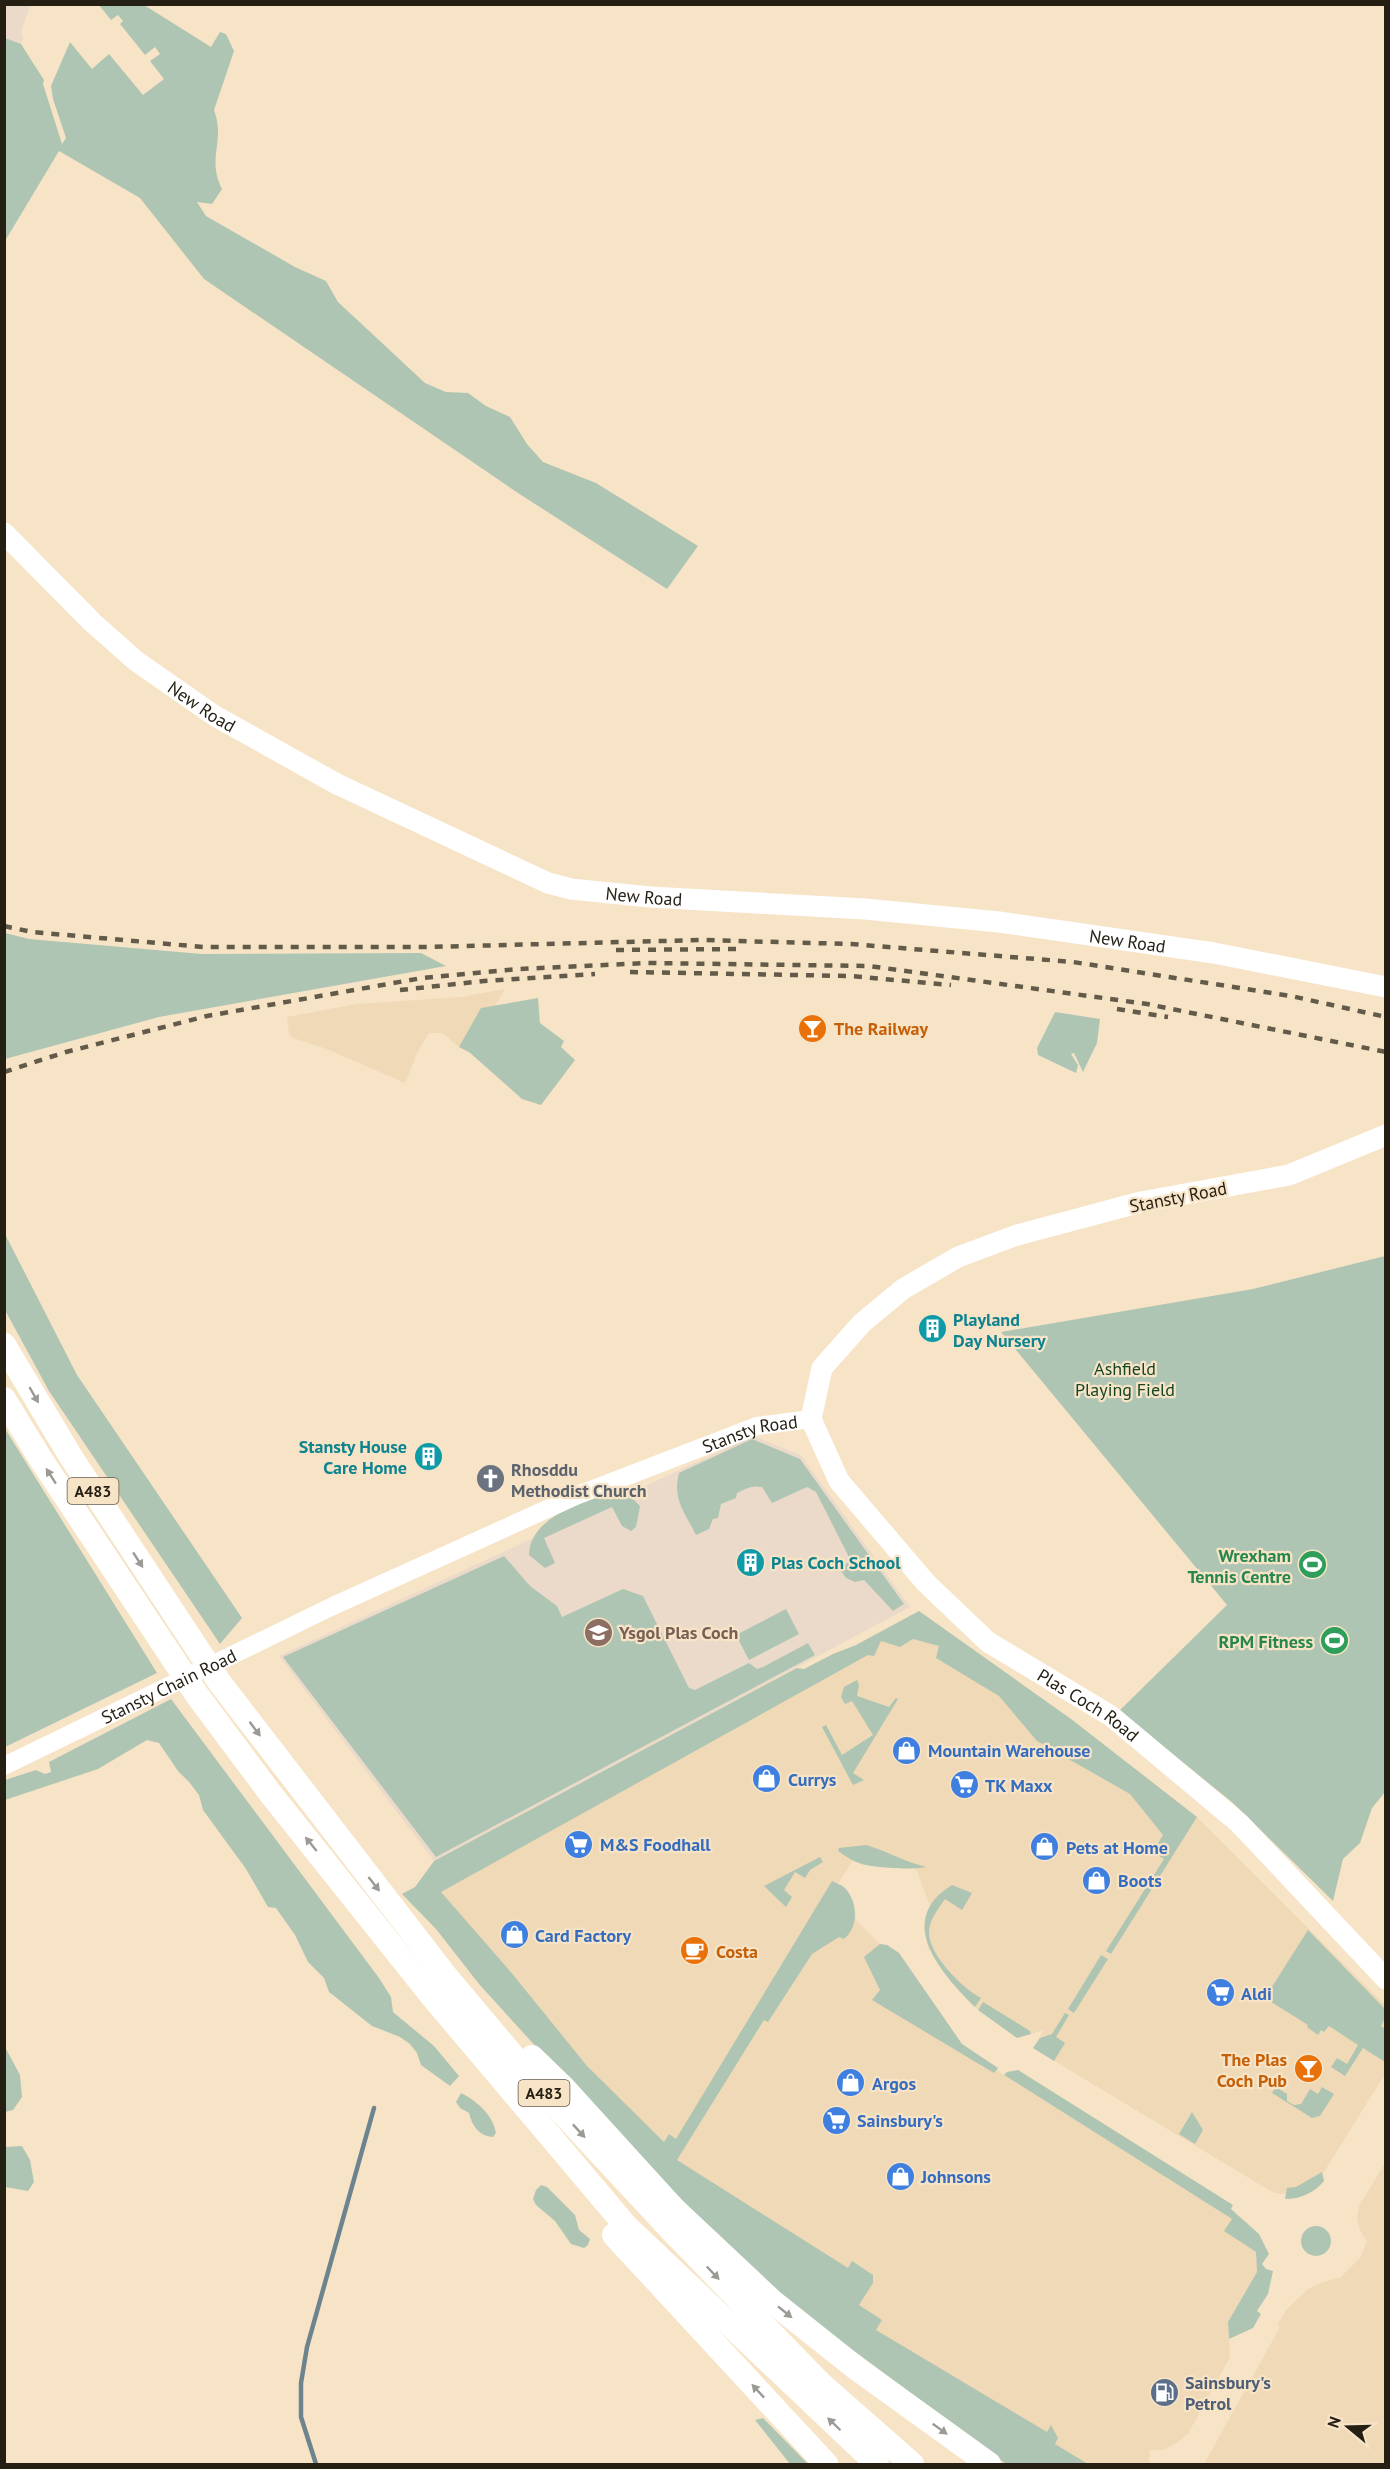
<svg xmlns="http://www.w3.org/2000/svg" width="1390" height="2469" font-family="'PT Sans',sans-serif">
<rect width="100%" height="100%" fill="#f7e4c7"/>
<g fill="#efd9b6">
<path d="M505 989 468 1052 459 1047 442 1033H429L418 1051 405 1083 327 1049 293 1038 289 1034 287 1017 357 1004 461 997Z"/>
<path d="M919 1611 1071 1719 1197 1817 1385 2005V2074L1322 2175 1295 2194H1281L1272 2192 1033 2048 1044 2030 1017 2038 975 2007 951 1982 928 1948 924 1927 930 1906 916 1869 873 1866 853 1860 838 1884 844 1887 852 1900 856 1920 880 1944 887 1945 899 1953 962 2044 1004 2075 1232 2219 1225 2231 1256 2252 1257 2272 1228 2322 1230 2357 1188 2434 1175 2444 1163 2450H1150L1149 2464H1037L782 2282 415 1887Z"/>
<path d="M1385 2163V2464H1204L1280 2327 1277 2325 1286 2310 1308 2289 1326 2281 1341 2277 1360 2258 1367 2242 1359 2228 1357 2217 1359 2206Z"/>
</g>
<g fill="#ebdac9">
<path d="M4 5H37L30 7 21 31 23 38 21 44 5 38Z"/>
<path d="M753 1436 801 1455 910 1607 434 1861 279 1656Z"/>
</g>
<g fill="#afc5b3">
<path d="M99 5H144L211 47 220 32 226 34 234 51 214 110C226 142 206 157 222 189L212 204 197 202 206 216 295 267 326 281 338 302 425 383 446 392 468 393 486 406 510 417 527 444 543 462 596 483 698 546 667 589 518 493 204 279 140 198 59 151 5 241V38L21 44 44 80 43 84 62 144 66 138 53 99 51 86 70 42 92 69 109 54 143 95 164 79 150 61 160 54 155 47 145 55 120 24 123 21 118 15 111 20Z"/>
<path d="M5 933 29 939 202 954 421 953 446 966 159 1017 5 1059Z"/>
<path d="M538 998 540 1023 564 1041 561 1047 575 1060 541 1105 522 1099 469 1052 459 1047 481 1008Z"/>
<path d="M1055 1012 1100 1019 1097 1043 1083 1072 1074 1053 1071 1054 1078 1065 1076 1073 1038 1055 1037 1048Z"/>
<path d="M5 1234 77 1375 242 1618 220 1644 49 1391 5 1310Z"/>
<path d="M1385 1256V1792L1372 1808 1360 1843 1343 1859 1333 1901 1232 1802 1119 1711 1227 1605 1001 1332 1253 1289Z"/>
<path d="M4 1427 157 1673 5 1747H4Z"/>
<path d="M752 1439 800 1459 904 1604 893 1611 864 1580 855 1582 846 1578 839 1568 851 1561 816 1492 807 1487 772 1503 762 1487C752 1485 745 1489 737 1493L736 1498 721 1504 718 1518 713 1519 709 1529 696 1535C685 1513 672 1499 679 1473Z"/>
<path d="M602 1493 632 1498 640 1506 636 1527 631 1531 622 1526 612 1507 544 1538 555 1563 545 1568 529 1555C530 1519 575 1506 602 1493Z"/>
<path d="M504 1556 530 1586 557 1606 562 1617 623 1589 643 1596 689 1688 695 1690 749 1663 757 1669 763 1667 808 1643 815 1655 436 1857 283 1657Z"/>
<path d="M786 1609 799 1634 749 1660 736 1635Z"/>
<path d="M919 1611 1071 1719 1197 1817 1111 1954 1106 1951 1164 1859 1153 1852 1163 1835 1130 1794 1037 1741 999 1696 936 1658 939 1646 913 1639 900 1647 881 1641 874 1656 868 1655 441 1892 510 1971 587 2066 664 2142 669 2134 676 2139 832 1881C836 1883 842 1885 845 1888 858 1902 859 1927 844 1939L839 1937 812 1954 768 2022 764 2020 677 2160 848 2268 852 2261 873 2275V2283L859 2305 882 2320 876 2330 1047 2432 1051 2425 1058 2438 1055 2444 1088 2464H1006L861 2356 775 2297 558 2071 479 1984 436 1929 402 1894 415 1887 434 1861 797 1668 804 1669 833 1654 856 1645Z"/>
<path d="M857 1680 859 1685 857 1696 889 1707 896 1698 898 1699 853 1773 864 1780 853 1785 822 1727 826 1725 842 1755 873 1735 852 1701 845 1704 841 1697 844 1687Z"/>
<path d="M171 1699 379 1978 391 1997 393 2012 434 2046 459 2076 450 2086 421 2065 417 2053 410 2044 400 2037 372 2026 329 1992 324 1978 308 1962 295 1935 276 1908 268 1907 246 1869 203 1810 199 1795 189 1782 178 1771 159 1743 147 1740 98 1769 5 1800V1780L36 1770 45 1774 51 1772 49 1762Z"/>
<path d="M866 1845C887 1851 905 1862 926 1867 913 1870 871 1868 859 1863 852 1861 844 1855 838 1851L839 1848Z"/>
<path d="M820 1857 823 1862 810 1870 805 1878 795 1872 784 1890 792 1897 786 1907 764 1886Z"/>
<path d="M952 1885 972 1893 962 1910 945 1899C938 1909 929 1920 929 1933 929 1955 962 1988 981 1998L975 2007C943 1975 893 1921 952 1885Z"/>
<path d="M1308 1930 1385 2009V2018L1381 2026 1385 2029V2062L1363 2048 1345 2076 1331 2067 1337 2058 1347 2064 1358 2045 1329 2026 1324 2032 1321 2030 1318 2035 1307 2027 1308 2025 1265 1998Z"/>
<path d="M880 1944 887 1945 899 1953 962 2044 998 2068 994 2073 872 2000 880 1990 864 1957Z"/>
<path d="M1101 1955 1108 1959 1074 2013 1068 2009Z"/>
<path d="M983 2002 1030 2031 1031 2034 1017 2038 978 2010Z"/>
<path d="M1065 2013 1069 2015 1056 2037 1065 2043 1054 2061 1033 2048 1040 2038 1052 2034Z"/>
<path d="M5 2047 20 2075 22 2097 13 2110 5 2112Z"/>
<path d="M1018 2070 1233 2205 1231 2209 1259 2234 1269 2254 1262 2264 1266 2269 1273 2271 1268 2294 1257 2311 1261 2314 1253 2328 1229 2339 1228 2322 1257 2272 1256 2252 1224 2231 1232 2219 1004 2075 1007 2072Z"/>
<path d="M1276 2087 1287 2094V2101L1294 2105 1301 2104 1310 2089 1318 2094 1322 2087 1334 2094 1320 2116 1312 2118 1272 2093Z"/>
<path d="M461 2093C477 2101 493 2115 496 2133L493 2137C479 2136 472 2126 469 2113L460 2108 456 2102Z"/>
<path d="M1192 2112 1203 2130 1195 2144 1179 2134Z"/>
<path d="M22 2146 30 2160 34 2182 28 2191 5 2187V2147Z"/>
<path d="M1322 2172 1324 2181C1314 2193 1300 2199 1285 2199L1287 2188 1296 2187Z"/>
<path d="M541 2185 547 2187 575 2215 579 2230 590 2239 588 2245 584 2248 571 2244 555 2221 536 2205 533 2199 536 2190Z"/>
<circle cx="1316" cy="2241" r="15"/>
<path d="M763 2418 808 2464H790L755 2420Z"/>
</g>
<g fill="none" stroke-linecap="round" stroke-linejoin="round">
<path stroke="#6d838d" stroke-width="4.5" d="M316 2464 301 2417V2383L307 2347 374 2108"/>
<path stroke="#fff" stroke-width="18" id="s1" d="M4 1766 333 1606 578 1495 757 1426 811 1419"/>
<g stroke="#fff" stroke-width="21">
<path id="s2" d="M4 533 92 622 136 661 215 716 337 784 548 883 571 889 650 897 865 909 999 922 1214 953 1386 987"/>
<path id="s3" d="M1386 1135 1289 1175 1141 1202 1017 1235 958 1257 903 1289 862 1323 822 1368 811 1419 839 1481 926 1583 988 1642 1111 1716 1239 1823 1386 1979"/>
</g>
<g stroke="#fff" stroke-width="24">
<path d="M4 1345 71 1457 220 1683 445 1975 545 2094 676 2235 821 2384 912 2464"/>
<path d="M4 1399 40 1458 197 1695 270 1793 431 1995 626 2226 877 2464"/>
<path d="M532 2057 563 2087 674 2209 773 2302 856 2368 989 2464"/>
<path d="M614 2235 826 2464"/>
</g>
<g stroke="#645a4a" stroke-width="4.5" stroke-dasharray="8 8" stroke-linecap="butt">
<path d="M4 926 32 932 203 947H427L702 940 851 944 1073 962 1291 996 1386 1017"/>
<path d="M616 950 736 949"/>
<path d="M630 972 850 976 951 985"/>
<path d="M400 990 484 981 595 974"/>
<path d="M1117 1009 1168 1017"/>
<path d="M4 1072 66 1052 207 1016 422 978 519 969 648 963 869 966 1147 1004 1386 1052"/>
</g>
</g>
<defs><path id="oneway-solid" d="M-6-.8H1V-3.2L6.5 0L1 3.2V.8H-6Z" transform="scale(1.5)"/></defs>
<g fill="#9c9a95">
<use href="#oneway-solid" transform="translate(34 1395) rotate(60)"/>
<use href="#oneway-solid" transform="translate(51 1476) rotate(-123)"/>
<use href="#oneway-solid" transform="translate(138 1560) rotate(57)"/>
<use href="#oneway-solid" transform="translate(255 1729) rotate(53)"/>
<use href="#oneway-solid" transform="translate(311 1844) rotate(-129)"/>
<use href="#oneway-solid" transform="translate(374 1884) rotate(52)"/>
<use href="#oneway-solid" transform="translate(579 2131) rotate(47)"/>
<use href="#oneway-solid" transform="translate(713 2273) rotate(46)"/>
<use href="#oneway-solid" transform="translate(785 2312) rotate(39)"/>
<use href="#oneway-solid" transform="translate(758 2391) rotate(-133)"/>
<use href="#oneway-solid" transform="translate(834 2424) rotate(-136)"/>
<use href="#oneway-solid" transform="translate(940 2429) rotate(36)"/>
</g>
<defs>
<symbol id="bar-disc" viewBox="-11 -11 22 22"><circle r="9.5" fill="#e8710a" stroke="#f7e4c7"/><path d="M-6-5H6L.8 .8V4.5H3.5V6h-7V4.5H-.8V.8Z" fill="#fff"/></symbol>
<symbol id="building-disc" viewBox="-11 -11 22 22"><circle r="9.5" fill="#0f9aa8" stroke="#f7e4c7"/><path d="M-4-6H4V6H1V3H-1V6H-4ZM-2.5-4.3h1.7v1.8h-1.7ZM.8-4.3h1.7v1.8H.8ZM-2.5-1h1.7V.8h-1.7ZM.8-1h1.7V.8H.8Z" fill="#fff"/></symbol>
<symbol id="church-disc" viewBox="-11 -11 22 22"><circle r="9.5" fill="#6b7280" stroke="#f7e4c7"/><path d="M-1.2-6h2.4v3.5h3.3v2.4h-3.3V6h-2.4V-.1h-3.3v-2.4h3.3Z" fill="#fff"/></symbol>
<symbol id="stadium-disc" viewBox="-11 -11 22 22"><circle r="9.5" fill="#2e9e5b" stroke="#f7e4c7"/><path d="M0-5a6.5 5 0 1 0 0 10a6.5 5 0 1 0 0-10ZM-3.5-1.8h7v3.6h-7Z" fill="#fff"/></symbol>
<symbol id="school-disc" viewBox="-11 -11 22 22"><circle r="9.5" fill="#8d6e63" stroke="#f7e4c7"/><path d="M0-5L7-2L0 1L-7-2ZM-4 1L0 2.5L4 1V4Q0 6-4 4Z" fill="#fff"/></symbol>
<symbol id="shop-disc" viewBox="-11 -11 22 22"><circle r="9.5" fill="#3f7fe0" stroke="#f7e4c7"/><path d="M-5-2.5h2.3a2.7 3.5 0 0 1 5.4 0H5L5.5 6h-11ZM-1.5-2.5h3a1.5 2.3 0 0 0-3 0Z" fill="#fff"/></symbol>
<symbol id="supermarket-disc" viewBox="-11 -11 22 22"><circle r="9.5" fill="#3f7fe0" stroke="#f7e4c7"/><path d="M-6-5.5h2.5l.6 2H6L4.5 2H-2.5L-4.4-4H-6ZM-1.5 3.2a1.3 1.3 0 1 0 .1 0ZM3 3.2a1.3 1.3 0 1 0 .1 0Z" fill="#fff"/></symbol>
<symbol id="cafe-disc" viewBox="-11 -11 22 22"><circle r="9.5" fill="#e8710a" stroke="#f7e4c7"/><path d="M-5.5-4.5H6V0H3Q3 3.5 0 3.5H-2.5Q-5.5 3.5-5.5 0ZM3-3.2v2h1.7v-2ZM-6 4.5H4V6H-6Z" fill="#fff"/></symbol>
<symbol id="fuel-disc" viewBox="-11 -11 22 22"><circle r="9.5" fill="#5c6f8a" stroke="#f7e4c7"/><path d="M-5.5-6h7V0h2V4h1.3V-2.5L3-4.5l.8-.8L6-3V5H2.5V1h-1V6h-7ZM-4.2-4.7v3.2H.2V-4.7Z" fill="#fff"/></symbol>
</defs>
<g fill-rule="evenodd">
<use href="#bar-disc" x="796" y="1012" width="33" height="33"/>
<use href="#building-disc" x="916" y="1312" width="33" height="33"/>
<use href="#building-disc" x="412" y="1440" width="33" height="33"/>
<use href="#church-disc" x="474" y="1462" width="33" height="33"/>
<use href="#building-disc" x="734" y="1546" width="33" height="33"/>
<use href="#stadium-disc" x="1296" y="1548" width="33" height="33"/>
<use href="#school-disc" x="582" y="1616" width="33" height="33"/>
<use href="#stadium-disc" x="1318" y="1624" width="33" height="33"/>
<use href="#shop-disc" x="890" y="1734" width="33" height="33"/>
<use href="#shop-disc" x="750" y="1762" width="33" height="33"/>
<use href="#supermarket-disc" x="948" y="1768" width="33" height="33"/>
<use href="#supermarket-disc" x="562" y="1828" width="33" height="33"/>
<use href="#shop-disc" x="1028" y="1830" width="33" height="33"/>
<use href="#shop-disc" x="1080" y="1864" width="33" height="33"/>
<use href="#shop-disc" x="498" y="1918" width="33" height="33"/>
<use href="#cafe-disc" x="678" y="1934" width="33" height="33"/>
<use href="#supermarket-disc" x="1204" y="1976" width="33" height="33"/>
<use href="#bar-disc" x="1292" y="2052" width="33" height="33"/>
<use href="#shop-disc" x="834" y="2066" width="33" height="33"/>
<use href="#supermarket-disc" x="820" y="2104" width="33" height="33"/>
<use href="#shop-disc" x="884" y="2160" width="33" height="33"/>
<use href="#fuel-disc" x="1148" y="2376" width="33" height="33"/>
</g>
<g text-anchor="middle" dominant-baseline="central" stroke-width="4.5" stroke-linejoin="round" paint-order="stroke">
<g fill="#f7e4c7" stroke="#635949" stroke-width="1.5">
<rect x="67.5" y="1478" width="51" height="26" rx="4.5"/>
<rect x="518.5" y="2080" width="51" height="26" rx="4.5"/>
</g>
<g font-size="16" font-weight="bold" fill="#241e13">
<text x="93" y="1491">A483</text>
<text x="544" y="2093">A483</text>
</g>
<g font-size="18" fill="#241e13" stroke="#f7e4c7">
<text stroke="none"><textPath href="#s2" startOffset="264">New Road</textPath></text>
<text stroke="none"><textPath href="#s2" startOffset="750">New Road</textPath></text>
<text stroke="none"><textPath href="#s2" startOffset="1236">New Road</textPath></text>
<text transform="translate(1178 1197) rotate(-11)">Stansty Road</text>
<text stroke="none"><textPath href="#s1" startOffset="818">Stansty Road</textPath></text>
<text stroke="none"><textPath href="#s1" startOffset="183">Stansty Chain Road</textPath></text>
<text stroke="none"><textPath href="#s3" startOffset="1082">Plas Coch Road</textPath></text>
</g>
<g font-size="18" font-weight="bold" fill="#c56008" stroke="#f7e4c7" text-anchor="start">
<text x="834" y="1028">The Railway</text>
<text x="716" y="1951">Costa</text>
<text x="1287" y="2059" text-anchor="end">The Plas<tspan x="1287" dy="21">Coch Pub</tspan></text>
</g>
<g font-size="18" font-weight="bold" fill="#0d838f" stroke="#f7e4c7" text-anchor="start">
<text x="953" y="1319">Playland<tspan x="953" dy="21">Day Nursery</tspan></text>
<text x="407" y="1446" text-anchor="end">Stansty House<tspan x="407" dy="21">Care Home</tspan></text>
<text x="771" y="1562">Plas Coch School</text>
</g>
<g font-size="18" fill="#134424" stroke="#f7e4c7">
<text x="1125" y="1368">Ashfield<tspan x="1125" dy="21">Playing Field</tspan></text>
</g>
<g font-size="18" font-weight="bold" fill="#5b616d" stroke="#f7e4c7" text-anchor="start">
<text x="511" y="1469">Rhosddu<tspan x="511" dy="21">Methodist Church</tspan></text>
</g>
<g font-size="18" font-weight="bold" fill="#27864d" stroke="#f7e4c7" text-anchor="end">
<text x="1291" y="1555">Wrexham<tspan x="1291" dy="21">Tennis Centre</tspan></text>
<text x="1313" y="1641">RPM Fitness</text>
</g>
<g font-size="18" font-weight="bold" fill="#785e54" stroke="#f7e4c7" text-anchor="start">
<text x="619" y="1632">Ysgol Plas Coch</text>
</g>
<g font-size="18" font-weight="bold" fill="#366cbe" stroke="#f7e4c7" text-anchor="start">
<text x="928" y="1750">Mountain Warehouse</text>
<text x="788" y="1779">Currys</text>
<text x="985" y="1785">TK Maxx</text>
<text x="600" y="1844">M&amp;S Foodhall</text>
<text x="1066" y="1847">Pets at Home</text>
<text x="1118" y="1880">Boots</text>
<text x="535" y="1935">Card Factory</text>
<text x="1241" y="1993">Aldi</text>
<text x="872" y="2083">Argos</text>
<text x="857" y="2120">Sainsbury's</text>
<text x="921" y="2176">Johnsons</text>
</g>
<g font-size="18" font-weight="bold" fill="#4e5e75" stroke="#f7e4c7" text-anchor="start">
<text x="1185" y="2382">Sainsbury's<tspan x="1185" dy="21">Petrol</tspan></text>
</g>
</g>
<rect width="1390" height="2469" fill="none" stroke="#241e13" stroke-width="12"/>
<g transform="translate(1348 2427) rotate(289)" stroke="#f7e4c7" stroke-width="4.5" paint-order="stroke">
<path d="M0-4.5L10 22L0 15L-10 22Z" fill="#241e13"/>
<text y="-9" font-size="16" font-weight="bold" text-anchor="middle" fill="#241e13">N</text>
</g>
</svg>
